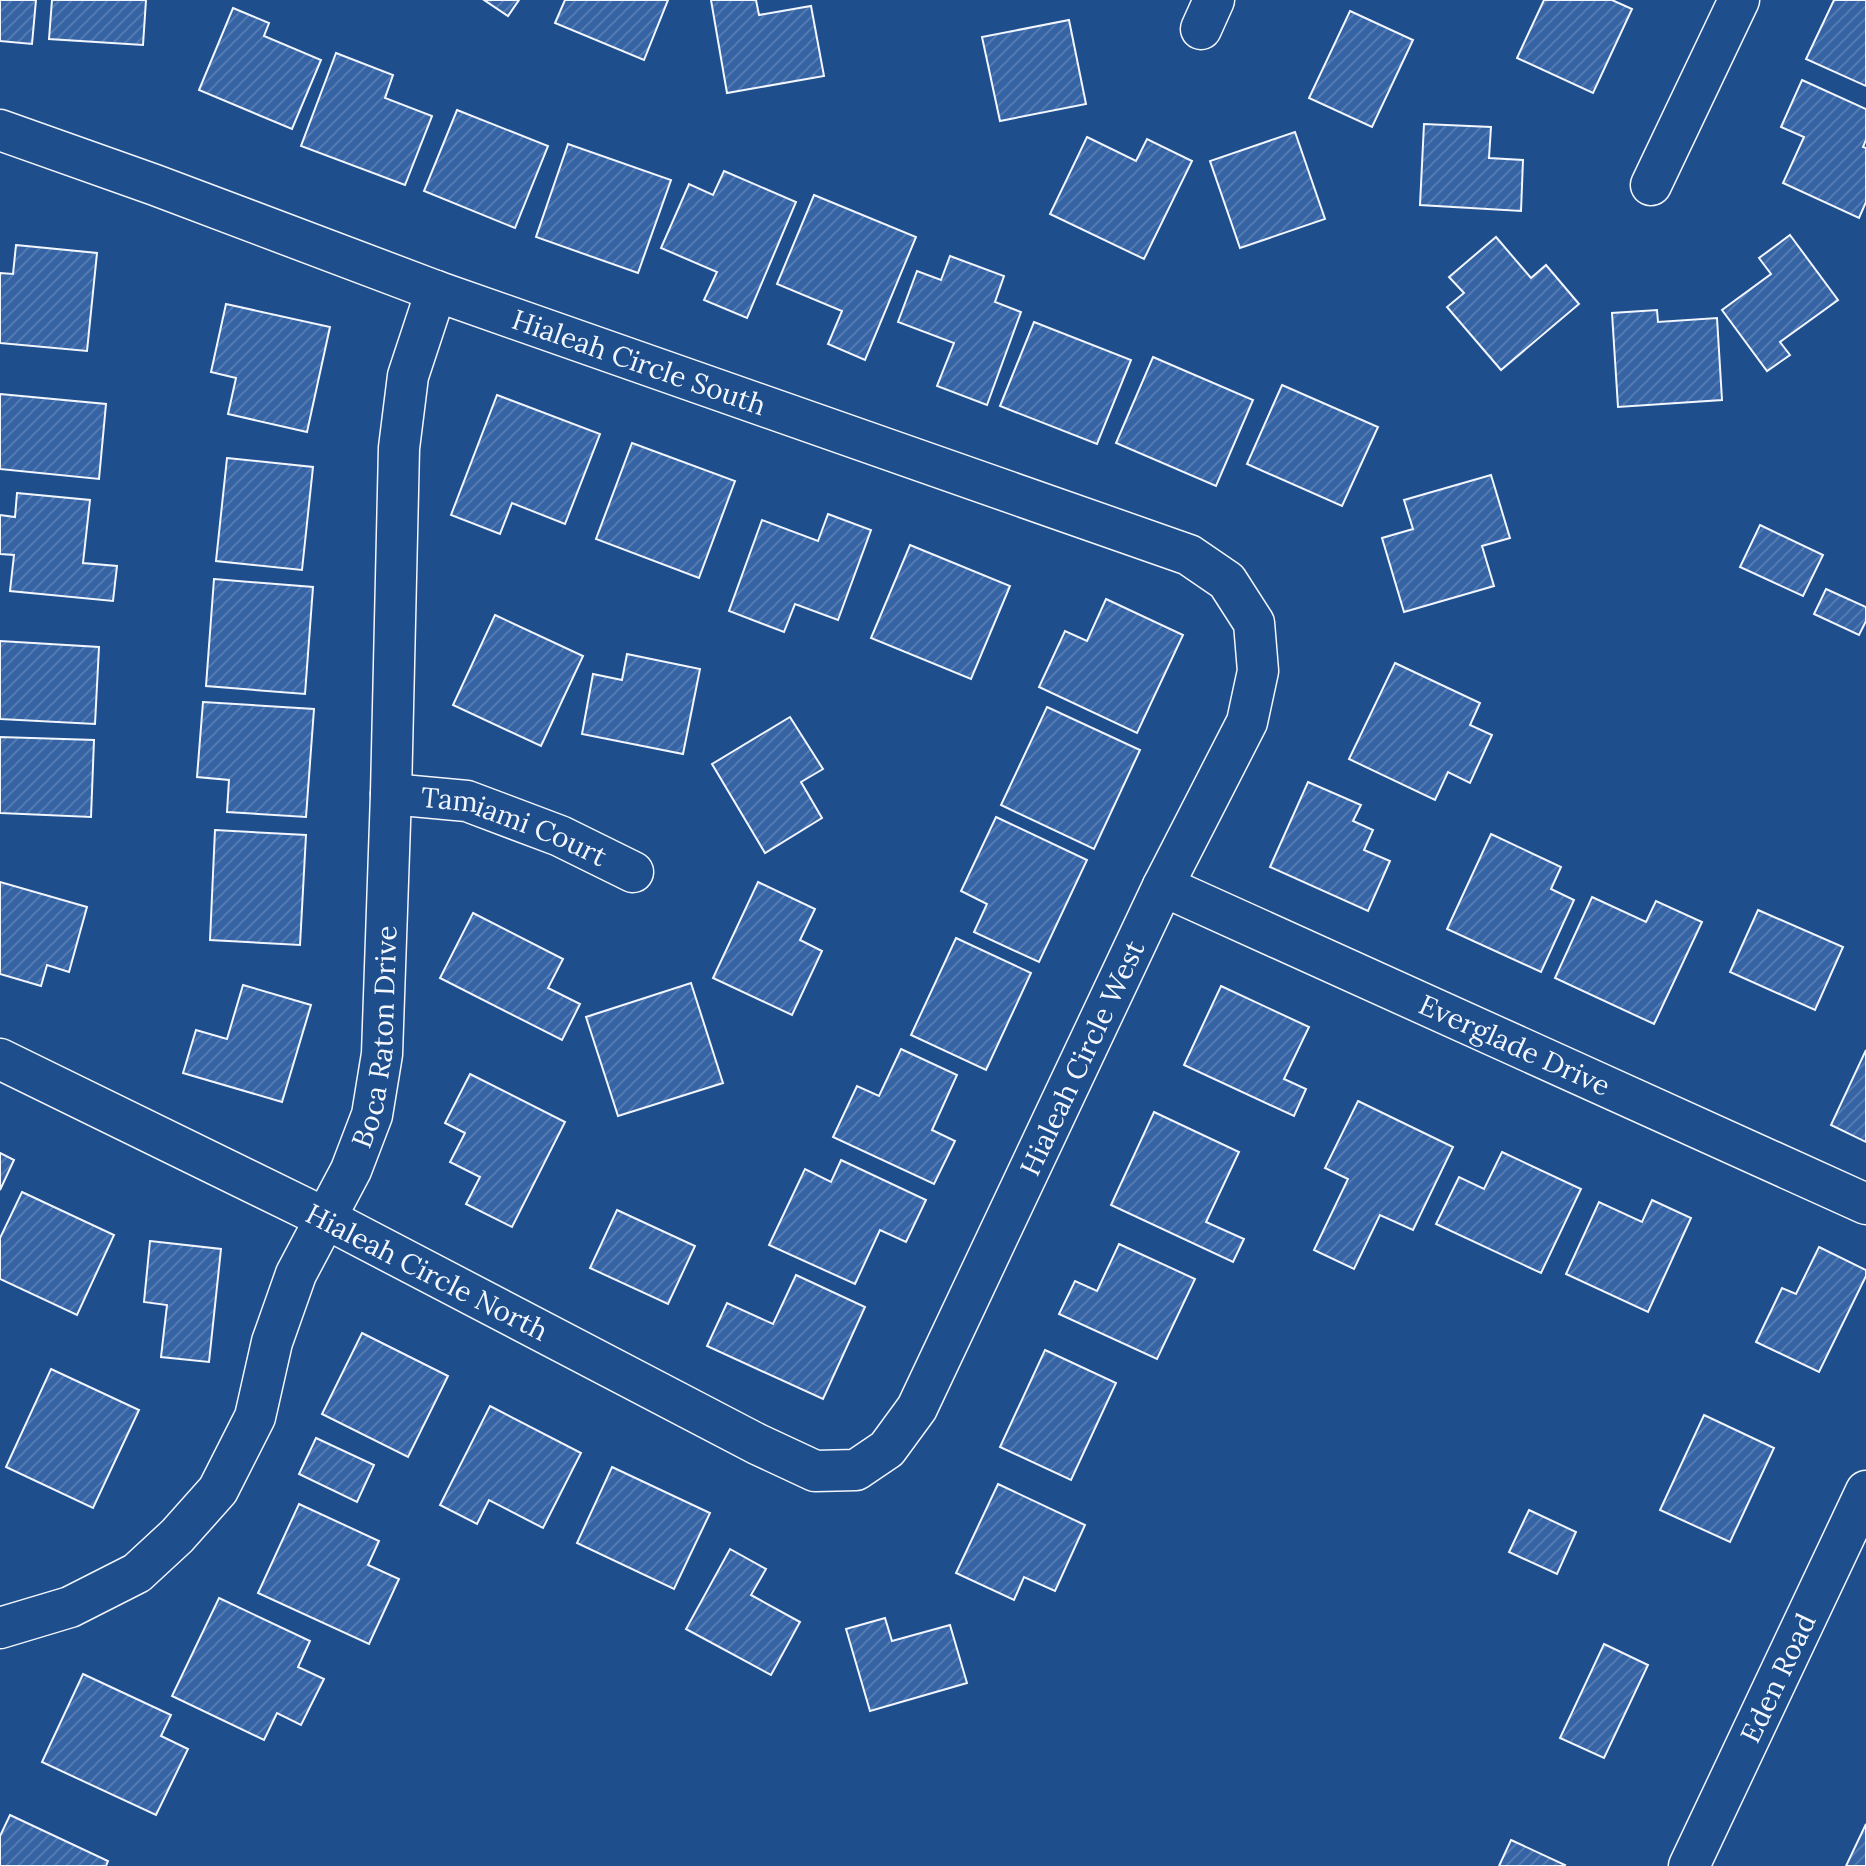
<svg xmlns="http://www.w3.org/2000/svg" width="1866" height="1866" font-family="Lora,serif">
<defs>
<pattern id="building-hatch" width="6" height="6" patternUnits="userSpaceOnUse" patternTransform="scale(2)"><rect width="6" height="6" fill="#3563a3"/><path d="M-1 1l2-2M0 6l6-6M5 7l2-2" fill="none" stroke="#537ab1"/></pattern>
</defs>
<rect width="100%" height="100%" fill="#1f4e8c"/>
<g fill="url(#building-hatch)" stroke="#f2f6ff" stroke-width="2">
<path d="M0 0H36L32 44 0 41Z"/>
<path d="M52 0H146L143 45 49 39Z"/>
<path d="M484 0H519L508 16Z"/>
<path d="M565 0H668L644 60 555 23Z"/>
<path d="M711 0H756L759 15 811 6 824 76 727 93Z"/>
<path d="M1544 0H1612L1632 9 1593 93 1517 58Z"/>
<path d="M1834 0H1866V86L1806 59Z"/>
<path d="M233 8 269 23 264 36 321 60 292 129 199 90Z"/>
<path d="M1350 11 1413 40 1372 127 1309 98Z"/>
<path d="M1069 20 1086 104 1000 121 982 37Z"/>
<path d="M336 53 393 75 385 98 432 116 405 185 301 146Z"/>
<path d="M1802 80 1866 109V140L1863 147 1866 148V202L1859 218 1783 183 1804 137 1781 127Z"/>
<path d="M457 110 548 146 515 228 424 191Z"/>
<path d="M1424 124 1491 127 1489 158 1523 160 1521 211 1420 205Z"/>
<path d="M1295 132 1325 219 1240 248 1210 161Z"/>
<path d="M1087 137 1136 161 1147 139 1192 161 1144 259 1050 214Z"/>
<path d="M568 144 671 180 638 273 536 237Z"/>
<path d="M724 171 796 202 747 318 704 300 717 272 661 248 689 184 713 195Z"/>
<path d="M814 195 916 237 865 360 828 344 842 311 777 284Z"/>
<path d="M1790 235 1838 300 1780 342 1790 355 1767 371 1722 310 1771 274 1759 258Z"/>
<path d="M1496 237 1531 278 1546 265 1579 304 1501 370 1447 307 1464 293 1449 277Z"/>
<path d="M16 245 97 253 87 351 0 343V273L13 274Z"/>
<path d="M950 256 1004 276 995 302 1021 312 987 405 937 386 954 343 898 322 917 271 941 280Z"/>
<path d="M226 304 330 327 307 432 228 414 236 378 211 372Z"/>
<path d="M1657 310 1658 322 1717 318 1722 400 1618 407 1612 313Z"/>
<path d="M1034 322 1131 360 1097 444 1000 406Z"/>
<path d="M1153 357 1253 400 1216 486 1116 443Z"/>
<path d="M1282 385 1378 427 1342 506 1247 464Z"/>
<path d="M0 394 106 404 99 479 0 469Z"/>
<path d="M497 395 600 434 565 524 512 503 500 534 451 515Z"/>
<path d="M632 443 735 481 699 578 596 539Z"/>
<path d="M227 458 313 467 302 570 216 561Z"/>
<path d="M1491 475 1510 538 1482 546 1494 586 1404 612 1382 538 1413 529 1404 500Z"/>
<path d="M17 493 90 500 83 563 117 566 113 601 10 591 14 555 0 554V515L15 517Z"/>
<path d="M828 514 871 530 838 620 795 604 784 632 729 611 762 520 818 541Z"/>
<path d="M1760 525 1823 555 1803 596 1740 567Z"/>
<path d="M910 545 1010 586 971 679 871 638Z"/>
<path d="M214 579 313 587 305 694 206 686Z"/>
<path d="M1826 589 1866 607V621L1859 635 1814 614Z"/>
<path d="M1106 599 1183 635 1137 733 1039 687 1065 631 1087 641Z"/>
<path d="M495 615 583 656 541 746 453 705Z"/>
<path d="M0 641 99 647 95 724 0 719Z"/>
<path d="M627 654 700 669 683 754 582 734 593 674 622 680Z"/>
<path d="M1395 663 1480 703 1470 725 1492 735 1470 783 1448 772 1435 800 1349 759Z"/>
<path d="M203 702 314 709 306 817 227 812 229 780 197 777Z"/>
<path d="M1047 707 1140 750 1094 849 1001 805Z"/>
<path d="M790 717 823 769 801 782 822 818 765 853 712 764Z"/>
<path d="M0 737 94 740 91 817 0 813Z"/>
<path d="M1308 782 1361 805 1353 821 1373 830 1364 850 1390 861 1368 911 1270 867Z"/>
<path d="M996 817 1087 860 1039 962 974 932 987 904 961 891Z"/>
<path d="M215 830 306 835 300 945 210 940Z"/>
<path d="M1491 834 1561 867 1551 889 1574 900 1541 972 1447 929Z"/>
<path d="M0 882 87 907 69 972 47 965 41 986 0 974Z"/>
<path d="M758 882 815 909 800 940 822 951 792 1015 713 978Z"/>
<path d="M1592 897 1646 922 1656 901 1702 922 1654 1024 1555 978Z"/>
<path d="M1758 910 1843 947 1815 1010 1730 972Z"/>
<path d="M473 913 563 959 548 988 580 1004 562 1040 440 978Z"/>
<path d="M956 938 1031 973 986 1070 911 1035Z"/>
<path d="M691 983 723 1083 618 1116 586 1017Z"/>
<path d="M243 985 311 1005 282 1102 183 1073 196 1030 227 1039Z"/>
<path d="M1221 986 1309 1027 1284 1079 1306 1089 1294 1116 1184 1065Z"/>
<path d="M901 1049 957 1075 932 1130 955 1141 934 1184 833 1137 857 1086 879 1096Z"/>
<path d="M1866 1050V1142L1831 1125Z"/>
<path d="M470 1074 565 1122 512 1227 466 1204 480 1177 450 1162 465 1133 445 1123Z"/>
<path d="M1358 1101 1453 1147 1413 1230 1380 1215 1354 1269 1314 1250 1348 1179 1325 1168Z"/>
<path d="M1154 1112 1239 1152 1206 1222 1244 1239 1233 1262 1111 1205Z"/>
<path d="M1502 1152 1581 1189 1541 1273 1436 1224 1459 1177 1484 1189Z"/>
<path d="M0 1153 14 1160 0 1190Z"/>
<path d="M841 1160 926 1200 906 1242 880 1230 855 1284 769 1245 805 1169 831 1182Z"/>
<path d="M22 1192 114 1235 77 1315 0 1279V1238Z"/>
<path d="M1652 1200 1691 1218 1648 1312 1566 1274 1599 1202 1642 1222Z"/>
<path d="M617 1210 695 1246 668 1304 590 1268Z"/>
<path d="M150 1241 221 1249 209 1362 161 1357 167 1305 144 1302Z"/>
<path d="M1119 1244 1195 1279 1157 1359 1059 1314 1075 1281 1097 1291Z"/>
<path d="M1819 1247 1866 1270V1276L1819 1372 1756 1342 1782 1288 1796 1294Z"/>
<path d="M796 1275 865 1307 823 1399 707 1346 727 1303 773 1324Z"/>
<path d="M362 1333 448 1376 408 1457 322 1414Z"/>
<path d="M1045 1350 1116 1383 1071 1480 1000 1447Z"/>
<path d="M51 1369 139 1410 93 1508 6 1467Z"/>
<path d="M490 1406 581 1453 543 1528 489 1500 477 1524 440 1505Z"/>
<path d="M1704 1415 1774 1448 1730 1542 1660 1510Z"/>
<path d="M316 1438 374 1465 357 1502 299 1474Z"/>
<path d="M612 1467 710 1513 674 1589 577 1543Z"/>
<path d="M998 1484 1085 1525 1055 1591 1024 1577 1014 1600 956 1573Z"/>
<path d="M299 1504 379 1541 368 1565 399 1579 369 1644 258 1593Z"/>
<path d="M1529 1510 1576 1532 1557 1574 1509 1552Z"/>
<path d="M730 1549 766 1569 751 1595 800 1622 771 1675 686 1629Z"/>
<path d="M219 1598 310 1641 298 1667 324 1679 301 1725 277 1713 264 1740 172 1696Z"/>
<path d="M885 1618 892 1641 950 1625 967 1683 870 1711 846 1629Z"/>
<path d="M1604 1644 1648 1665 1604 1758 1560 1738Z"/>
<path d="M83 1674 171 1715 161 1736 188 1749 156 1815 42 1762Z"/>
<path d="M10 1815 108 1861 106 1866H0V1836Z"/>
<path d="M1866 1824V1866H1846Z"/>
<path d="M1511 1840 1565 1865 1564 1866H1499Z"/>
</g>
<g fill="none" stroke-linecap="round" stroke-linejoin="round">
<defs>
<g id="minor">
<path d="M1201 29 1214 0"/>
<path id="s1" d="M0 130 155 185 436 291 1189 555 1227 581 1254 623 1258 671 1247 722 1163 886 917 1408 887 1449 856 1470 815 1471 757 1444 325 1218 0 1059"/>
<path d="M1651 185 1739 0"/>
<path id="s2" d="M391 794 467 801 560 836 633 872"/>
<path id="s3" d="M1163 886 1866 1204"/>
<path id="s4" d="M0 1628 70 1607 137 1573 177 1536 218 1490 255 1417 272 1342 296 1274 351 1170 372 1115 382 1054 391 794 399 448 408 376 436 291"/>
<path id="s5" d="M1689 1866 1866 1491"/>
</g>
</defs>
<use href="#minor" stroke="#f2f6ff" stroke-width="43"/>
<use href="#minor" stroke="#1f4e8c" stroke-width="40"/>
</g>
<g text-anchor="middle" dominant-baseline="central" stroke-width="6" stroke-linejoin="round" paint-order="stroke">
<g font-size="28" fill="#f2f6ff" stroke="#1f4e8c">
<text stroke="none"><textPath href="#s1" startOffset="680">Hialeah Circle South</textPath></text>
<text stroke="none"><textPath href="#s2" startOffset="128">Tamiami Court</textPath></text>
<text stroke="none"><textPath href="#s4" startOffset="750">Boca Raton Drive</textPath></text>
<text stroke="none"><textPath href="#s3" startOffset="386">Everglade Drive</textPath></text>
<text transform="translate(1082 1058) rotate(-65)">Hialeah Circle West</text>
<text transform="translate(427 1272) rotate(27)">Hialeah Circle North</text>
<text stroke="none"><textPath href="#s5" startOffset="208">Eden Road</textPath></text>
</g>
</g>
</svg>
